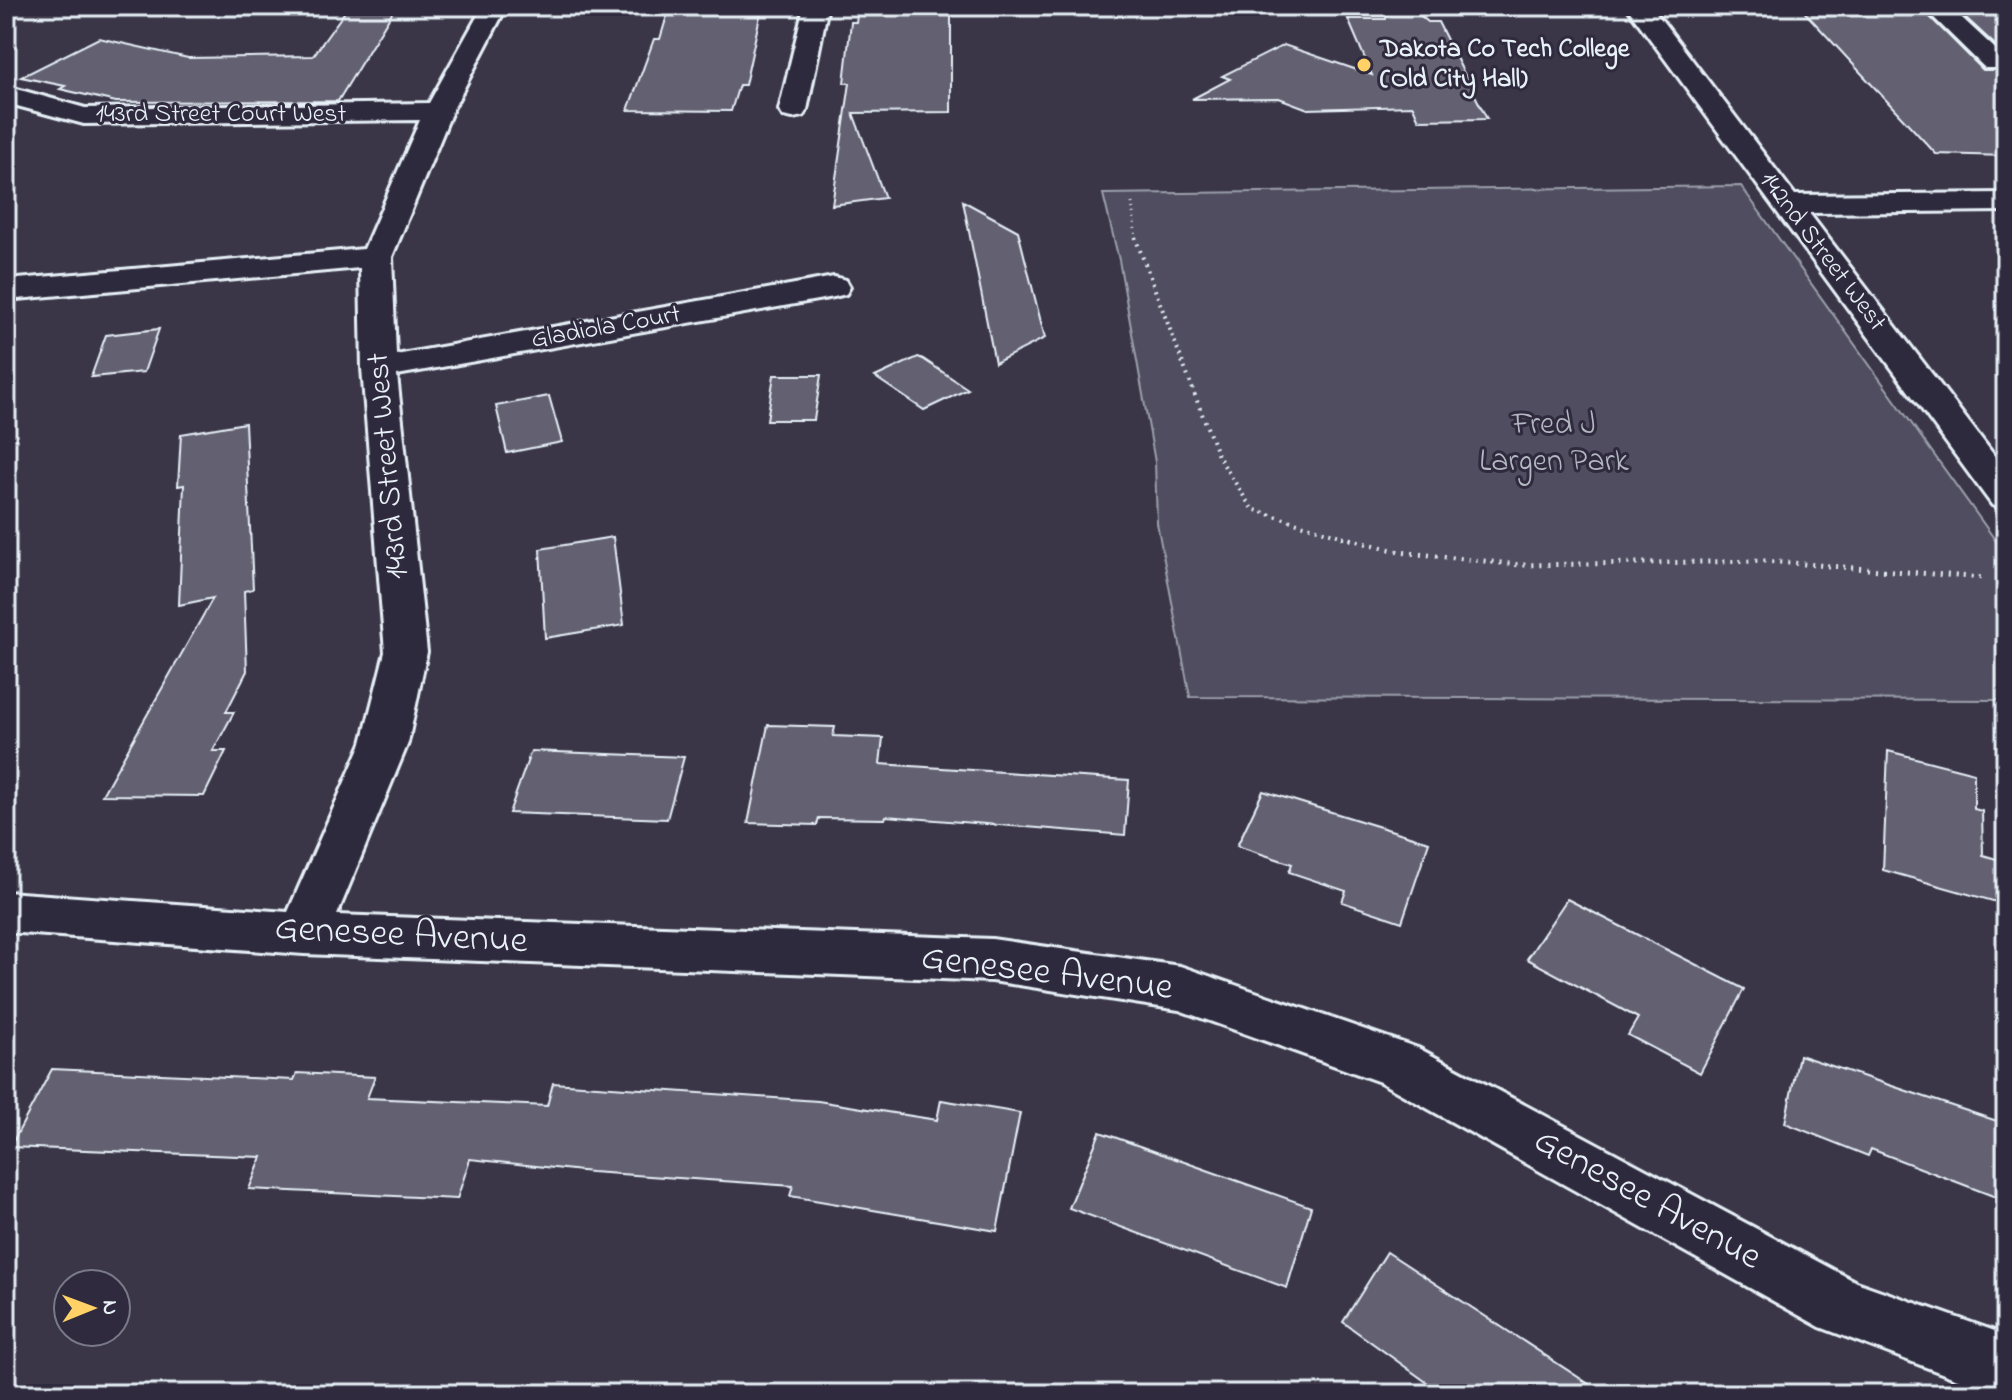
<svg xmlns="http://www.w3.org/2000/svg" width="2012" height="1400" font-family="'Indie Flower',sans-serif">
<rect width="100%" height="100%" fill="#3a3648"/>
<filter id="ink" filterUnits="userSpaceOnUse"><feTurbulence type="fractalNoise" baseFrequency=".0125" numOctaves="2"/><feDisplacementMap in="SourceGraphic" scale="16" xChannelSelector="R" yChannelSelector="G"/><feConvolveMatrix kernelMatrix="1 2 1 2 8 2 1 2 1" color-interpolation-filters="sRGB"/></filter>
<g filter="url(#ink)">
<path fill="#504e5f" stroke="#9ca0ac" stroke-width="2" d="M1741 186 2006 555V700L1190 697 1157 523 1155 462 1119 260 1103 194Z"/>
<g fill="#636171" stroke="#e8f1f8" stroke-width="2">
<path d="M349 6H396L338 101 116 102 60 89 65 86 21 77 99 38 188 58 313 56Z"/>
<path d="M670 6 762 7 745 85H739L731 111 628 110 654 39H660Z"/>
<path d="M901 6H951V112L853 113 885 198 832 205 850 83H844L851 22H856L858 9Z"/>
<path d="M1799 6H1919L1983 70 2006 69V156L1936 154Z"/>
<path d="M1953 6H2006V55L2005 54Z"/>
<path d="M1387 11H1415L1428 22H1438L1487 119 1419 120 1413 106 1308 109 1279 98 1192 99 1230 79 1222 76 1284 45 1372 75 1348 19H1386Z"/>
<path d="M963 201 1018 231 1045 338 995 363Z"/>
<path d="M159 329 144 372 91 377 106 335Z"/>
<path d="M918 357 923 359 968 389 924 410 875 377Z"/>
<path d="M774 375H821L814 420H767Z"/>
<path d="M549 396 562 442 507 453 496 406Z"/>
<path d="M245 423 253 589 244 591 247 671 226 712H234L213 751H226L204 796 102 795 213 598 179 605 184 485 178 486 181 434Z"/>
<path d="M613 537 624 625 545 638 540 549Z"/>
<path d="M768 725 835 727 833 736 883 738 880 764 1129 780 1125 835 886 816 885 819 819 818 817 825 748 823Z"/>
<path d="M531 751 684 757 667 819 509 813Z"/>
<path d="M1888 751 1974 773V809L1982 811 1983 855 2000 860V903L1883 870Z"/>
<path d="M1263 791 1429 842 1402 922 1342 902 1346 891 1289 872 1292 864 1237 846Z"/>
<path d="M1567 899 1744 989 1700 1073 1628 1035 1638 1018 1527 959Z"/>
<path d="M1799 1055 2006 1124 2001 1199 1871 1149 1868 1156 1785 1123Z"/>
<path d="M52 1069 294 1080 297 1073 375 1077 367 1098 547 1106 553 1083 818 1101 937 1120 941 1100 1020 1113 997 1231 790 1196 793 1186 591 1172 470 1159 457 1199 249 1189 262 1157 10 1147Z"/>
<path d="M1100 1132 1311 1207 1287 1288 1069 1208Z"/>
<path d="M1387 1252 1604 1394H1443L1343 1322Z"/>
</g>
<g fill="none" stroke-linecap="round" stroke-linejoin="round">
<defs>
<g id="minor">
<path d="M483 6H507L452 111 392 257 396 355 834 277 846 280 850 287 846 294 834 297 397 375 427 652 408 743 337 915 992 939 1180 966 1418 1048 1856 1282 2006 1335V1394H1997L1820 1327 1380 1082 1179 1010 992 981 304 954 6 932V892L288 912 362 743 385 652 362 368 360 268 6 300V280L364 249 420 120 84 124 6 103V86L85 108 429 103Z"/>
<path d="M804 6H828L807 110 803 116 793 118 783 116 779 110Z"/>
<path d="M1626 6H1651L1795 195 2006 193V211L1809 213 2006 471V509L1992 505Z"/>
<path d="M1922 6H1949L2003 56 2006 60 2003 68H1985Z"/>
</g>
</defs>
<use href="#minor" stroke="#e8f1f8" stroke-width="6"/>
<path stroke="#e8f1f8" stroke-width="3" stroke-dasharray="1 4" stroke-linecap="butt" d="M1132 203 1136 239"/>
<path stroke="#e8f1f8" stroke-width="4" stroke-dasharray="2 5" stroke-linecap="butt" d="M1135 237 1218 456 1252 509 1350 539"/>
<path stroke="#e8f1f8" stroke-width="5" stroke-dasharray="2 6" stroke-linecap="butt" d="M1342 537 1399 552 1520 565 1765 561 1984 578"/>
<use href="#minor" fill="#2f2a3d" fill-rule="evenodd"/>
</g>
</g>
<circle fill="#ffd166" stroke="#2f2a3d" stroke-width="3" cx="1364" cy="65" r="8"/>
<g text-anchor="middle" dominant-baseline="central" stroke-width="6" stroke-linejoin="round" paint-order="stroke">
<g font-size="26" font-weight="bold" fill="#e8f1f8" stroke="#2f2a3d" text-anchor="start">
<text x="1380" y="50">Dakota Co Tech College<tspan x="1380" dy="30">(Old City Hall)</tspan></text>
</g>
<g font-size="26" fill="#e8f1f8" stroke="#2f2a3d">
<text x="221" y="115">143rd Street Court West</text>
<text transform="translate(1822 252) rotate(53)">142nd Street West</text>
<text transform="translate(606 328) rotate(-10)">Gladiola Court</text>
</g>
<g font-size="32" fill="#b3b8c2" stroke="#2f2a3d">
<text x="1554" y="425">Fred J<tspan x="1554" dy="37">Largen Park</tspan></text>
</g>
<g font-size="32" fill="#e8f1f8" stroke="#2f2a3d">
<text transform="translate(389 466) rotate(-95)">143rd Street West</text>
</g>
<g font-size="38" fill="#e8f1f8" stroke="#2f2a3d">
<text transform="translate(401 936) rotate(3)">Genesee Avenue</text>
<text transform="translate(1047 974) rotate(7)">Genesee Avenue</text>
<text transform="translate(1647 1200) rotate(29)">Genesee Avenue</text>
</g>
</g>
<rect width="2012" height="1400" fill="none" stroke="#2f2a3d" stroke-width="32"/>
<rect x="16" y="16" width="1980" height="1368" fill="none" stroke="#e8f1f8" stroke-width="3" filter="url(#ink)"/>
<g transform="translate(92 1308) rotate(89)"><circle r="38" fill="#2f2a3d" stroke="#797a88" stroke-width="2"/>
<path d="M0-6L14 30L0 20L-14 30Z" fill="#ffd166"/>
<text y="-12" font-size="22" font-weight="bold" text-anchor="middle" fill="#e8f1f8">N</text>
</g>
</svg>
